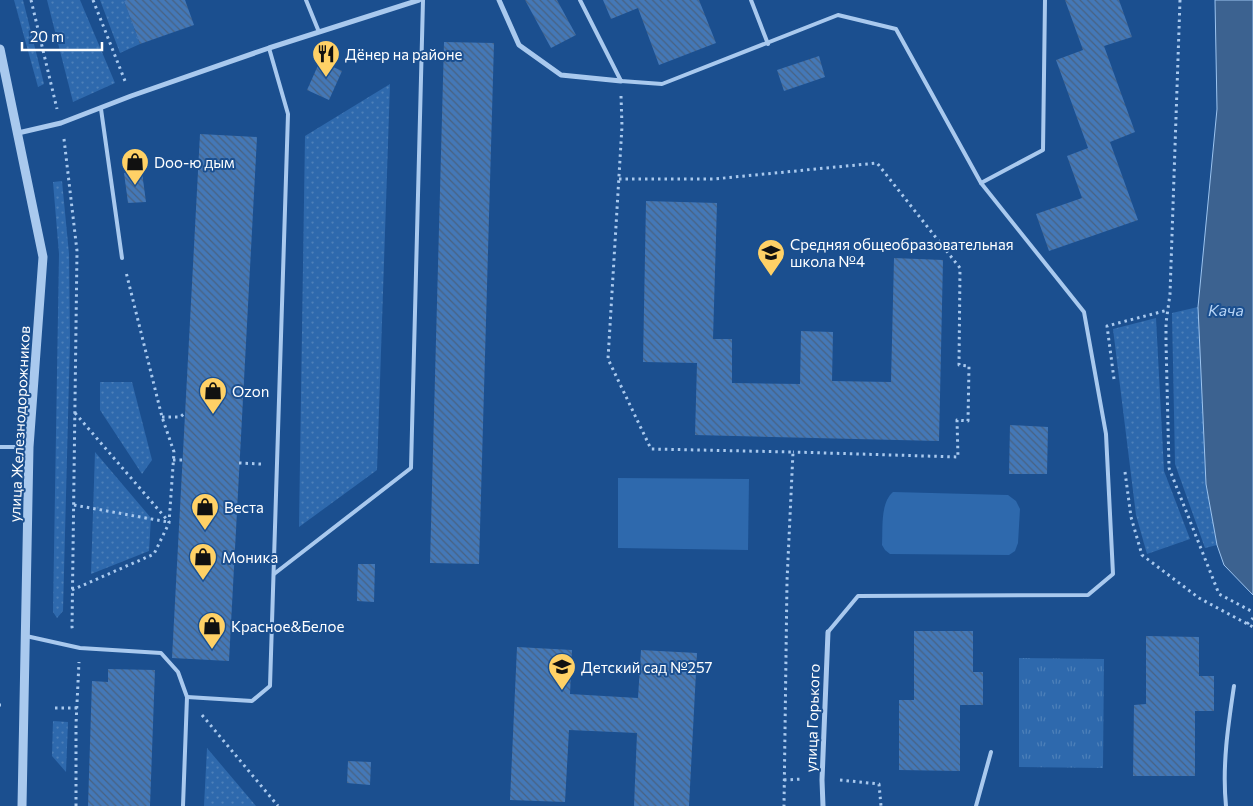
<svg xmlns="http://www.w3.org/2000/svg" width="1253" height="806" font-family="Commissioner,sans-serif">
<defs>
<pattern id="grass-dots" width="8" height="8" patternUnits="userSpaceOnUse" patternTransform="scale(1.25)"><rect width="8" height="8" fill="#2e69ad"/><path d="M2 2h.1M6 6h.1" fill="none" stroke="#4d80b9" stroke-width="1.8" stroke-linecap="round"/></pattern>
<pattern id="park-tufts" width="24" height="20" patternUnits="userSpaceOnUse" patternTransform="scale(1.25)"><rect width="24" height="20" fill="#2e69ad"/><path d="M3 7l-1-3M5 7V3M7 7l1-3M15 17l-1-3M17 17v-4M19 17l1-3" fill="none" stroke="#4d80b9"/></pattern>
<pattern id="building-back-hatch" width="6" height="6" patternUnits="userSpaceOnUse" patternTransform="scale(1.25)"><rect width="6" height="6" fill="#4478b7"/><path d="M-1 5l2 2M0 0l6 6M5-1l2 2" fill="none" stroke="#486282"/></pattern>
</defs>
<rect width="100%" height="100%" fill="#1b4f8f"/>
<g fill="url(#grass-dots)">
<path d="M14 0H23L44 84 38 87Z"/>
<path d="M47 0H80L115 83 73 102Z"/>
<path d="M100 0H126L124 1 140 44 120 53Z"/>
<path d="M390 84 377 470 299 527 305 136Z"/>
<path d="M62 181 69 254 70 341 63 611 57 618 53 612 59 254 53 182Z"/>
<path d="M1198 307 1206 484 1217 545 1205 548 1175 464 1172 313Z"/>
<path d="M1156 318 1164 471 1190 539 1147 554 1136 515 1113 329Z"/>
<path d="M100 382H132L152 460 142 474 100 410Z"/>
<path d="M95 452 151 518 149 551 91 574Z"/>
<path d="M53 721 68 722 66 772 52 756Z"/>
<path d="M207 748 256 806H204Z"/>
</g>
<path fill="url(#park-tufts)" d="M1019 658 1104 659 1103 768 1019 767Z"/>
<g fill="#2e69ad">
<path d="M618 478 749 479 748 550 618 548Z"/>
<path d="M893 492 1008 495 1016 501 1020 509 1018 543 1015 551 1009 555 890 554 885 550 882 545C883 529 880 503 893 492Z"/>
</g>
<path fill="#3c6290" stroke="#9cc4f0" d="M1215 0H1253V595L1224 565 1217 545 1206 484 1198 307 1217 109Z"/>
<g fill="url(#building-back-hatch)">
<path d="M126 0H185L194 25 140 44 124 1Z"/>
<path d="M525 0H557L576 35 551 48Z"/>
<path d="M603 0H699L716 43 659 65 638 8 611 19Z"/>
<path d="M1065 0H1119L1132 37 1104 46 1135 132 1110 142 1138 220 1049 251 1036 214 1082 198 1067 156 1088 148 1056 60 1083 50Z"/>
<path d="M444 42 494 43 479 564 430 563Z"/>
<path d="M819 56 825 77 784 91 777 70Z"/>
<path d="M320 61 342 71 329 100 307 90Z"/>
<path d="M200 134 257 137 229 661 172 658Z"/>
<path d="M142 172 146 202 128 203 124 173Z"/>
<path d="M646 201 717 203 713 339H732V383L800 384 801 331 833 332 832 381 891 382 894 258 943 260 939 441 695 435 697 363 643 362Z"/>
<path d="M1010 425 1048 427 1047 474H1009Z"/>
<path d="M358 564H375L374 602 357 601Z"/>
<path d="M914 631H973V672H983V705H960V771L899 770V700H914Z"/>
<path d="M1146 636 1199 637V676H1214V711H1195V776H1133L1134 705 1146 704Z"/>
<path d="M517 647 572 650 570 694 638 698 641 650 697 653 689 806H634L637 733 569 730 565 802 510 800Z"/>
<path d="M108 669 155 670 150 806H88L92 681 108 682Z"/>
<path d="M348 761 371 762 370 785 347 783Z"/>
</g>
<g fill="none" stroke-linecap="round" stroke-linejoin="round">
<g stroke="#a9c9ee" stroke-width="3" stroke-dasharray="2.5 4" stroke-linecap="butt">
<path d="M31 0 57 109"/>
<path d="M93 0 125 81"/>
<path d="M1180 0 1170 294 1166 323V342L1169 468 1219 594 1253 612"/>
<path d="M621 96 622 126 608 359 651 449 793 452 787 581 784 806"/>
<path d="M64 139 77 251 72 627 73 632"/>
<path d="M619 179H714L877 163 960 268 959 365 969 366 968 421 957 420 958 457 793 452"/>
<path d="M1114 379 1107 326 1168 310"/>
<path d="M75 413 169 522"/>
<path d="M162 417H180L185 413"/>
<path d="M173 460H182"/>
<path d="M239 463 261 464"/>
<path d="M1125 472 1131 517 1142 555 1199 598 1253 627"/>
<path d="M74 505 168 522"/>
<path d="M72 590 154 554 169 523 174 452 162 417 126 272"/>
<path d="M1247 624 1253 618"/>
<path d="M0 705H1"/>
<path d="M55 708H77"/>
<path d="M202 715 278 806"/>
<path d="M784 780 802 779"/>
<path d="M840 780 879 784 881 806"/>
<path d="M76 806V724L79 662"/>
</g>
<g stroke="#a9c9ee" stroke-width="4">
<path d="M306 0 319 32"/>
<path d="M580 0 621 81 662 84 838 15 896 29 981 183 1084 312 1106 434 1113 574 1088 595 858 596 828 632"/>
<path d="M751 0 768 44"/>
<path d="M101 109 122 258"/>
<path d="M981 183 1043 150 1045 0"/>
<path d="M0 447H28"/>
<path d="M274 574 411 468 423 0"/>
<path d="M26 636 80 648 161 653 178 672 187 697 183 806"/>
<path d="M187 697 252 701 270 686 288 114 269 48"/>
<path d="M976 806 991 752"/>
<path d="M1226 806C1222 766 1228 726 1234 686"/>
</g>
<g stroke="#a9c9ee" stroke-width="5">
<path d="M499 0 519 45 561 75 621 81"/>
<path d="M18 133 61 123 131 96 269 48 419 0"/>
<path d="M823 806 822 780 828 632"/>
</g>
<path stroke="#a9c9ee" stroke-width="9" d="M0 49 43 257 29 447 22 806"/>
</g>
<defs>
<symbol id="restaurant-pin" viewBox="-11 -11 22 30"><path d="M0 17L-7.5 6A9.5 9.5 0 1 1 7.5 6Z" fill="#ffd166" stroke="#1b4f8f"/><path d="M-5-6h1v4h1v-4h1v4h1v-4h1v5L-1.5 .5V6h-2V.5L-5-1ZM5-6V6H3V1.5H1.5Q1.5-4 5-6Z" fill="#111"/></symbol>
<symbol id="shop-pin" viewBox="-11 -11 22 30"><path d="M0 17L-7.5 6A9.5 9.5 0 1 1 7.5 6Z" fill="#ffd166" stroke="#1b4f8f"/><path d="M-5-2.5h2.3a2.7 3.5 0 0 1 5.4 0H5L5.5 6h-11ZM-1.5-2.5h3a1.5 2.3 0 0 0-3 0Z" fill="#111"/></symbol>
<symbol id="school-pin" viewBox="-11 -11 22 30"><path d="M0 17L-7.5 6A9.5 9.5 0 1 1 7.5 6Z" fill="#ffd166" stroke="#1b4f8f"/><path d="M0-5L7-2L0 1L-7-2ZM-4 1L0 2.5L4 1V4Q0 6-4 4Z" fill="#111"/></symbol>
</defs>
<g fill-rule="evenodd">
<use href="#restaurant-pin" x="310" y="38" width="32" height="43"/>
<use href="#shop-pin" x="119" y="146" width="32" height="43"/>
<use href="#school-pin" x="755" y="237" width="32" height="43"/>
<use href="#shop-pin" x="197" y="375" width="32" height="43"/>
<use href="#shop-pin" x="189" y="491" width="32" height="43"/>
<use href="#shop-pin" x="187" y="541" width="32" height="43"/>
<use href="#shop-pin" x="196" y="610" width="32" height="43"/>
<use href="#school-pin" x="546" y="651" width="32" height="43"/>
</g>
<g text-anchor="middle" dominant-baseline="central" stroke-width="4" stroke-linejoin="round" paint-order="stroke">
<g font-size="15" fill="#fff" stroke="#1b4f8f" text-anchor="start">
<text x="345" y="54">Дёнер на районе</text>
<text x="154" y="162">Doo-ю дым</text>
<text x="790" y="244">Средняя общеобразовательная<tspan x="790" dy="17">школа №4</tspan></text>
<text x="232" y="391">Ozon</text>
<text x="224" y="507">Веста</text>
<text x="222" y="557">Моника</text>
<text x="231" y="626">Красное&amp;Белое</text>
<text x="581" y="667">Детский сад №257</text>
</g>
<g font-size="15" fill="#fff" stroke="#1b4f8f">
<text transform="translate(19 424) rotate(-87)">улица Железнодорожников</text>
<text transform="translate(812 718) rotate(-88)">улица Горького</text>
</g>
<g font-size="16" font-style="italic" fill="#b5d3f5" stroke="#1b4f8f">
<text x="1226" y="309">Кача</text>
</g>
</g>
<path d="M22 42v8h80v-8" fill="none" stroke="#ffffff" stroke-width="2.5"/>
<text x="30" y="42" font-size="15" fill="#ffffff" stroke="#1b4f8f" stroke-width="4" paint-order="stroke">20 m</text>
</svg>
